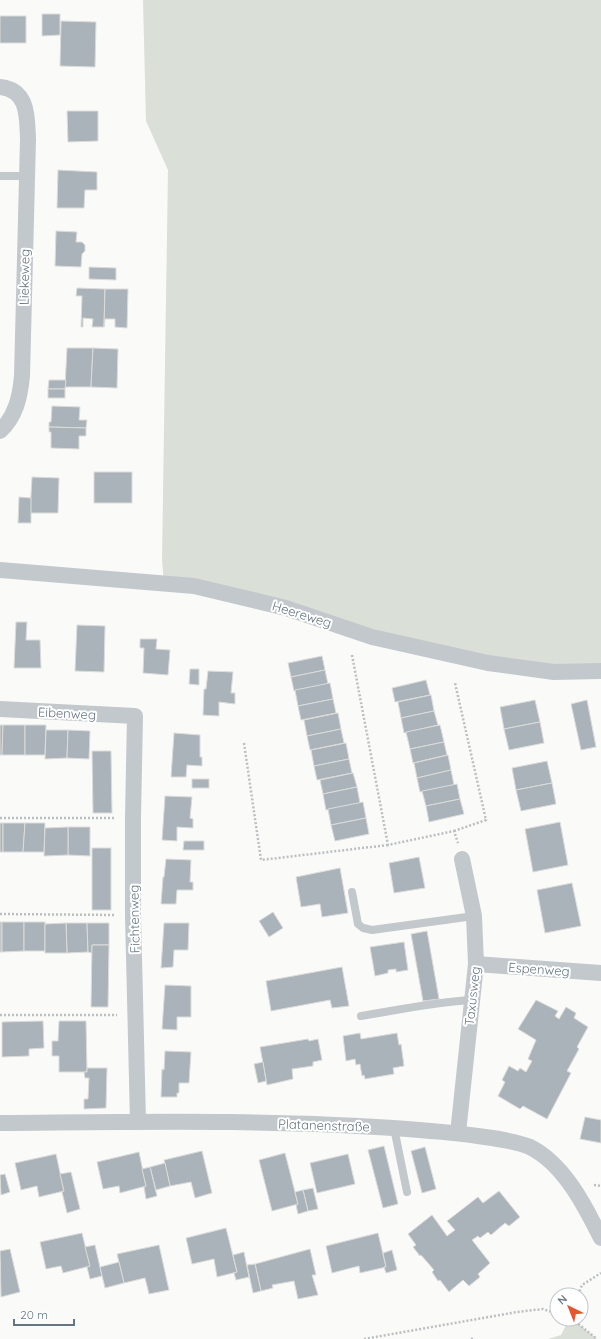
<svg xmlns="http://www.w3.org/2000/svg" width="601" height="1339" font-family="Quicksand,sans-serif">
<rect width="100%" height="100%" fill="#fafaf8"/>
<g fill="#dadfd7">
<path d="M143 0H601V671L554 672 164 583 162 560 168 170 146 121Z"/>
<path d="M569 1319H572L597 1339H548L561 1335Z"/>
</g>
<g fill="#aab3b9" stroke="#dcdcda">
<path d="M42 14H60V35L42 36Z"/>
<rect x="0" y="16" width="26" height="27"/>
<path d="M61 21 96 22 95 67 60 66Z"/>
<path d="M67 111H98V141L68 142Z"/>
<path d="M58 170 97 172V190H85L84 208H57Z"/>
<path d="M56 231 77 232 76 242H82L85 245V251L82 254 81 267 55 266Z"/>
<path d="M89 267 116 268V280L89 279Z"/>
<path d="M77 288 105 289 104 327H92L93 319 83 318V327H81L82 296H76Z"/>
<path d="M105 289H128L127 328 115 327V319H105L104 327Z"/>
<path d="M67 348H93L91 387H65Z"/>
<path d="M93 348 118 349 117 388 91 387Z"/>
<path d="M49 380H66L65 389H48Z"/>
<rect x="48" y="389" width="17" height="9"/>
<path d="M52 406 80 407 79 420H87L86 428 49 427V422H51Z"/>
<path d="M49 427 86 428V436H79V449L51 448V432H49Z"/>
<rect x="94" y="472" width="38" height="31"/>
<path d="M32 477 59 478 58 513H30Z"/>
<path d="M19 497 31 498V523H18Z"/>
<path d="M16 622H27L26 640H40L41 668H14Z"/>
<path d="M77 625 105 626 104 672 75 671Z"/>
<path d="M140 639H157L156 649 170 650 168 675 143 673 144 648H140Z"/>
<path d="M322 656 325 670 291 677 288 663Z"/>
<path d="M190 669H199V685L189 684Z"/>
<path d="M325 670 328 684 294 691 291 677Z"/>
<path d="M208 671 233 672 231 693H235V704L219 702V716L203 715 204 689H206Z"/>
<path d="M426 680 430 695 395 702 392 688Z"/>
<path d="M330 683 333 699 298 706 295 690Z"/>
<path d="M431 695 434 711 401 718 398 702Z"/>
<path d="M333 699 336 713 301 720 298 706Z"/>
<path d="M535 700 540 722 504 729 500 707Z"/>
<path d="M587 700 596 747 581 750 571 704Z"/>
<path d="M434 711 438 725 404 733 401 718Z"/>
<path d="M338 713 341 729 307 736 304 720Z"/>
<path d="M540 722 544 743 509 750 504 729Z"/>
<path d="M0 725H3L2 755H0Z"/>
<path d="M3 725H25V755H2Z"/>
<path d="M25 725H46L45 755H25Z"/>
<path d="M440 725 444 742 410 749 406 732Z"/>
<path d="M341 729 344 743 310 750 307 736Z"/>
<path d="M46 730H68L67 758 45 759Z"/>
<path d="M68 730 90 731 89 759 67 758Z"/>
<path d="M174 733 200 735V757H202V766L187 765 186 777H171Z"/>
<path d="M444 742 447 755 413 763 410 749Z"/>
<path d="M346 743 349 759 314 766 311 750Z"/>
<path d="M92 751H111L112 813H93Z"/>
<path d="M448 755 451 770 417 778 414 763Z"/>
<path d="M349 759 352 773 317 780 314 766Z"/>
<path d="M547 761 552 783 516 790 512 768Z"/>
<path d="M451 770 454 785 420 792 417 778Z"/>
<path d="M353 773 357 787 323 794 320 780Z"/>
<rect x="192" y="779" width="17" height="9"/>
<path d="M552 783 556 804 521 811 516 790Z"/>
<path d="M457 784 460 799 426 806 422 791Z"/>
<path d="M357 787 360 803 326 810 323 794Z"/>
<path d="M165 796 192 797 190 818 193 819V828L177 827V841L162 840Z"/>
<path d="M460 799 464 814 429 822 426 806Z"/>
<path d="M363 802 366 818 331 825 328 809Z"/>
<path d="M366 818 369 834 335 841 331 825Z"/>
<path d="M560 822 568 865 533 872 525 829Z"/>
<rect x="0" y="823" width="3" height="29"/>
<path d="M3 823H25L23 852H3Z"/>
<path d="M25 823H45L44 852H23Z"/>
<path d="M68 827H90V856L68 855Z"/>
<path d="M68 827V855L44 856 45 828Z"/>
<path d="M184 841H204V850H183Z"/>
<rect x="92" y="848" width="19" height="62"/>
<path d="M419 857 425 888 394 893 389 863Z"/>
<path d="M166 859 191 860 190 882H193V890H177L176 904H161L163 877H164Z"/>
<path d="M340 868 348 913 322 917 320 904 301 907 296 877Z"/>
<path d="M572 883 581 926 545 933 537 890Z"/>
<path d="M273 912 283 928 269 937 259 921Z"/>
<rect x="0" y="922" width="2" height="30"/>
<path d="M2 922H24V951L2 952Z"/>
<rect x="24" y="922" width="21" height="29"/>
<path d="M66 923H87L88 952 67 953Z"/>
<path d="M66 923 67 953H45V924Z"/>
<path d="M87 923H109V945H92V953L88 952Z"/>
<path d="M164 923H189L188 950H174L173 967 161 968Z"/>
<path d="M427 931 439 999 423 1001 411 934Z"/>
<path d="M404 942 408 970 396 972V969L388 970V973L375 976 370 947Z"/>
<path d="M92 945H109L108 1007H91Z"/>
<path d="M342 967 349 1006 332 1008 330 1000 271 1011 266 981Z"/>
<path d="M165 985 191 986V1017H177V1030L162 1029Z"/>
<path d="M536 1000 558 1011 555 1016 559 1019 566 1007 576 1013 574 1018 588 1027 577 1047 579 1049 567 1071 571 1073 547 1119 523 1106 520 1109 498 1096 505 1082 502 1080 509 1066 518 1071 520 1068 526 1072 532 1061 528 1059 536 1040 518 1029Z"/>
<path d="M43 1021 44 1048 29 1049V1056L2 1057V1022Z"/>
<path d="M59 1021H86L87 1072H59V1056H52V1041H58Z"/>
<path d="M360 1033 361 1039 397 1033 399 1045 401 1044 404 1066 393 1068 394 1074 365 1079 364 1075 362 1076 360 1064 356 1065 355 1059 346 1061 343 1036Z"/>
<path d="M308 1039 309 1041 318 1039 322 1060 313 1062V1066L292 1069 293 1079 267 1085 260 1047Z"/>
<path d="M165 1051 191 1052 189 1083H179V1093H177V1097H161L162 1069 164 1070Z"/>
<path d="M263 1062 266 1081 258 1083 254 1064Z"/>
<path d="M87 1068H107L106 1108 84 1109V1099H88L89 1078H85L84 1072H87Z"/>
<path d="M585 1117 601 1120V1143L580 1139Z"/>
<path d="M384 1146 398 1204 383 1208 368 1150Z"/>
<path d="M425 1147 436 1189 422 1193 411 1151Z"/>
<path d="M202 1151 212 1193 195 1198 191 1182 170 1186 164 1160Z"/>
<path d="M139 1152 146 1186 120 1193 119 1186 103 1189 97 1162Z"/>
<path d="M285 1153 298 1204 272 1211 259 1160Z"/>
<path d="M56 1154 64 1191 39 1197 37 1186 21 1190 15 1163Z"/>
<path d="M348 1154 355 1184 317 1193 310 1163Z"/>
<path d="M165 1163 170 1186 156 1190 150 1167Z"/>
<path d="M150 1167 157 1196 146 1199 144 1187 146 1186 142 1169Z"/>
<path d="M71 1172 80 1209 67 1213 62 1192 64 1191 60 1174Z"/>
<path d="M5 1174 10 1192 1 1195 0 1175Z"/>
<path d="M313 1188 318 1209 308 1211 303 1190Z"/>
<path d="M303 1190 308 1211 298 1214 296 1205 298 1204 295 1192Z"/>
<path d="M499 1191 520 1217 509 1226 505 1223 491 1235 488 1232 480 1238 478 1236 472 1240 490 1263 478 1274 480 1277 469 1286 463 1280 449 1292 440 1280 438 1281 432 1272 434 1270 421 1255 420 1256 413 1247 416 1245 408 1234 432 1215 447 1236 455 1230 447 1221 478 1197 483 1203Z"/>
<path d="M226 1228 237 1272 217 1277 214 1259 192 1264 186 1238Z"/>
<path d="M82 1233 90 1266 63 1273 61 1266 46 1269 40 1242Z"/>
<path d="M378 1233 386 1267 360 1273 359 1266 332 1273 326 1246Z"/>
<path d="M95 1245 102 1276 90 1279 87 1267 90 1266 85 1247Z"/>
<path d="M159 1245 169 1290 149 1294 145 1278 124 1283 117 1254Z"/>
<path d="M10 1249 20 1292 1 1297 0 1251Z"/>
<path d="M310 1249 316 1275H312L318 1295 298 1299 294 1281 272 1285 273 1288 261 1291 255 1264Z"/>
<path d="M392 1250 397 1270 386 1273 384 1267H386L383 1253Z"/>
<path d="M244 1252 249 1277 236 1280 234 1273 237 1272 233 1255Z"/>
<path d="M119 1262 124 1283 105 1288 100 1267Z"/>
<path d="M255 1264 261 1291 253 1293 247 1265Z"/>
</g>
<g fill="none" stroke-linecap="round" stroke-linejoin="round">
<g stroke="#bbbfc2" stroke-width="2.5" stroke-dasharray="2 2" stroke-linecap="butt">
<path d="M352 655 388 845 454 831 458 843"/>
<path d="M244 743 261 860 388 845"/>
<path d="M0 818H115"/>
<path d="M454 831 486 820 455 683"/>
<path d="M0 914 115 915"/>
<path d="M0 1015H117"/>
<path d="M594 1185 601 1186"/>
<path d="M578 1295 582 1285 601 1273"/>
<path d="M572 1319 597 1339"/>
<path d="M364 1339 517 1312 543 1309 557 1314"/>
<path d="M471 1339 475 1338"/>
</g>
<g stroke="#c3c8cc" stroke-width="8">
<path d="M0 176H27"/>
<path d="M352 892 358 924 363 928 372 930 474 916"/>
<path d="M361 1016C398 1010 435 1002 472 1000"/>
<path d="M394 1128 407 1192"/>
</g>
<g stroke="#c3c8cc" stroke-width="16">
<path d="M0 87C29 90 27 118 28 139L22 376C20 397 16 416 0 431"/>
<path d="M0 570 194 586 286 608 372 637 488 663 554 672 601 671"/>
<path d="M0 709 135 716 133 818V915L138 1122"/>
<path d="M476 964 601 973"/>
<path d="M0 1123C136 1122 272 1119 407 1129 434 1131 459 1133 485 1137 500 1139 515 1141 530 1147 564 1164 585 1206 601 1238"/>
<path d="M458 1133 476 964 474 916 462 859"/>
</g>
</g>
<g text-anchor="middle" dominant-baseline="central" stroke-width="4" stroke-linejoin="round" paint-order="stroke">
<g font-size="13" fill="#657683" stroke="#fff">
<text transform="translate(24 277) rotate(-89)">Liekeweg</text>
<text transform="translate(302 614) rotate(17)">Heereweg</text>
<text transform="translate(67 713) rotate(3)">Eibenweg</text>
<text transform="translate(134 919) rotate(-91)">Fichtenweg</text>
<text transform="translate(539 969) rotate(4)">Espenweg</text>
<text transform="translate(472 996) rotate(-84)">Taxusweg</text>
<text transform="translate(324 1125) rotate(2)">Platanenstraße</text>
</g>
</g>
<g transform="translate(569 1307) rotate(317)"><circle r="19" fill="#ffffff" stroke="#c1c8cd"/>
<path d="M0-3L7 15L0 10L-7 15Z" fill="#e4572e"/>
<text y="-6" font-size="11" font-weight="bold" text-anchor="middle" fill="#657683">N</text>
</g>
<path d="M14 1319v6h60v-6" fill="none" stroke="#657683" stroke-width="2"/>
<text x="20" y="1319" font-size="12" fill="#657683" stroke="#ffffff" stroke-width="3" paint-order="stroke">20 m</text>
</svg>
